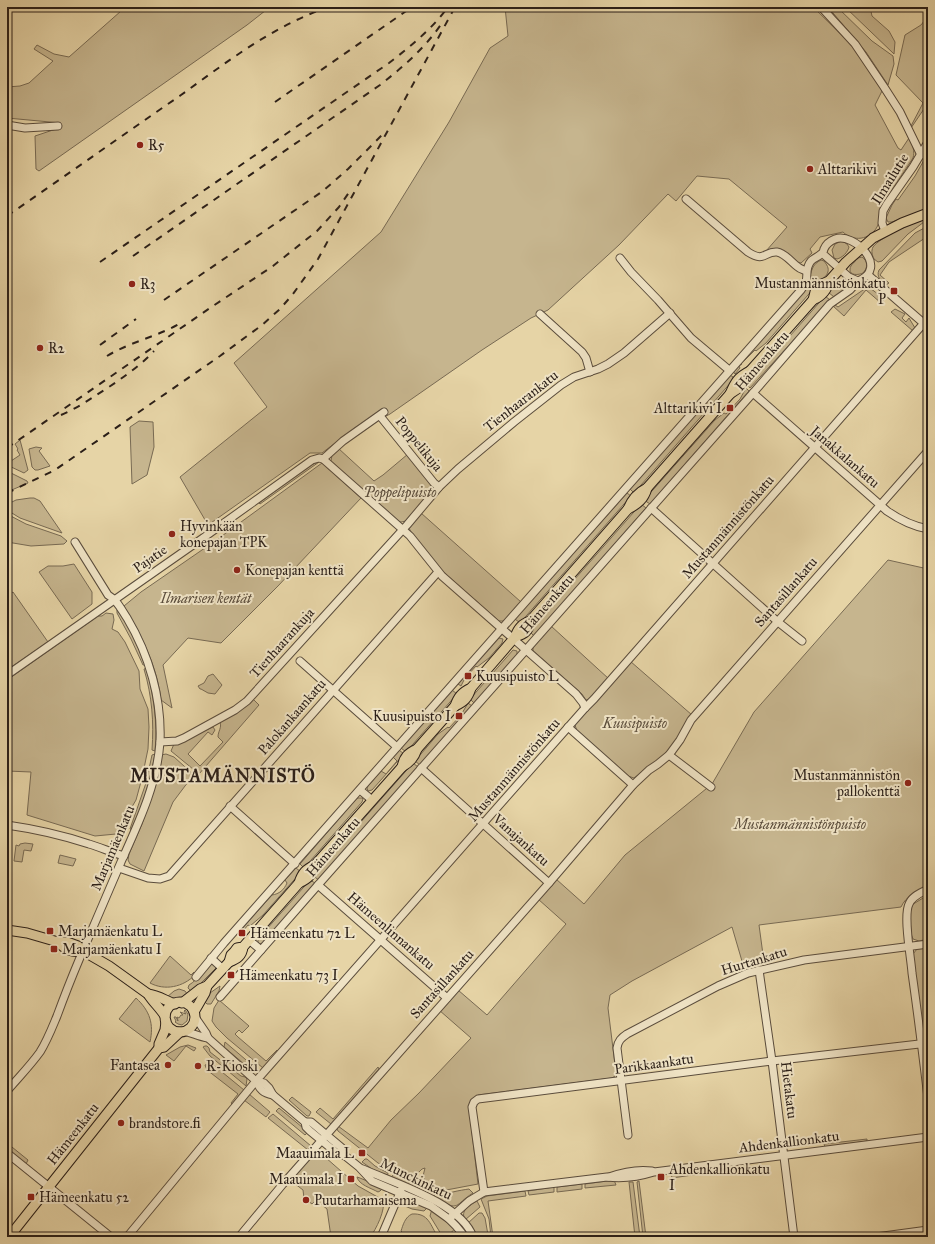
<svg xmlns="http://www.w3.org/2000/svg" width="935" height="1244" font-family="'IM FELL Great Primer',serif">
<rect width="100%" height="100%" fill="#e6d4a6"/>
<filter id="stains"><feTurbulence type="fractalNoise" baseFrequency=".005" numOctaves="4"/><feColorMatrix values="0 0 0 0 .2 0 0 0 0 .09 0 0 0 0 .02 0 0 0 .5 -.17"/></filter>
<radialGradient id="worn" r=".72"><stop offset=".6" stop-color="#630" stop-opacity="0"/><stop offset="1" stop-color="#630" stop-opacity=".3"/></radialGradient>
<g fill="#c6b58e" stroke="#786a53">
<path d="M127 7H270L247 25 39 171 36 169 35 136 59 128 61 123 7 118V87L20 86 29 83 53 61 34 49 37 45 54 54 69 57 121 11Z"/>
<path d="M505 7H813L852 45 883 89 875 105 898 148 901 150 909 138C913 144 915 152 913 158 904 172 894 186 886 200 881 208 881 219 877 227 870 240 853 242 843 232L820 237 810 249 812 253 801 263 797 262 776 249 766 251 787 227 729 179 697 176 676 201 668 194 619 245 548 310 531 318 482 350 390 414 379 420 356 427 322 453H310L208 525 180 477 267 407 234 363 381 232 449 122 490 48 508 36Z"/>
<path d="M828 7H837L872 41 893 56 894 64 888 85 866 52Z"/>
<path d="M845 7H870L872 16 889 31 895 42 894 54Z"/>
<path d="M928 16V103L911 128V126L923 103 896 75 905 35 921 25Z"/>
<path d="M928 153V209L892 222H888L886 218 892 205 896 199 898 200 915 176Z"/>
<path d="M928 219 908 234 882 261 878 262 874 259C872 255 871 251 873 247 880 237 916 221 928 219Z"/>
<path d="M928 226V236L889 262 880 275 889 283 886 285C881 281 876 277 879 270L915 233Z"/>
<path d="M842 241 847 244 849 247C848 252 842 258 837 259L834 258 832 250 835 244Z"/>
<path d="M858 258 862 257C868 261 868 268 863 273 859 275 849 276 850 269 850 265 856 261 858 258Z"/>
<path d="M821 260 824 261C833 272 826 275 818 284L810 276C812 269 813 264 821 260Z"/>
<path d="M839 280H845L848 284C846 290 839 293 834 297L828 292Z"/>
<path d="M810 282 815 287 766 343 756 351 755 350 744 361H743L741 363 742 364 739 366 740 368 735 374 733 371 808 283Z"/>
<path d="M866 288C872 287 879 296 884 300L881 303 866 290 844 316 833 306 835 305 838 307Z"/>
<path d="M825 296 830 300 750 388 747 385Z"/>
<path d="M895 309 905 314 902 318 906 322 909 318 915 328 913 331 891 312Z"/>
<path d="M730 375 733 377V380L634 493 630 489 631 487Z"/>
<path d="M746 388 749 391 650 504 644 500 715 420 724 413 726 414 740 399Z"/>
<path d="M139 421 153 422 154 447 147 475 132 484 130 427Z"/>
<path d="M20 440 28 470 24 473 7 465V462L8 463 20 455 17 450 18 449 15 444Z"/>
<path d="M36 447 42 448 39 451 50 466 38 470H35L32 467 29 449Z"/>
<path d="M338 448 374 481 383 475 408 454 431 485 432 490 406 521 401 522 396 521 331 461 332 455Z"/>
<path d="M319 462 260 504 259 503 310 465Z"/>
<path d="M322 463 361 498 278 586 221 643 188 638 163 665 172 708 161 700C158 674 148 650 136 627 132 620 127 613 124 606L141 592 215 541Z"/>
<path d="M7 471 27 481 28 483 7 492Z"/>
<path d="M627 493 631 496 520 623 515 619Z"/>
<path d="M30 498H34L40 501 62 533 20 518 7 510 8 504 16 500Z"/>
<path d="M641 504 646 508 534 636 529 631Z"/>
<path d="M421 513 521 602 504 621H499L440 569 412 534 409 528 410 526Z"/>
<path d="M7 514 26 524 61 536 67 541 64 544 31 546 7 542Z"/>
<path d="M888 560 928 569V885C917 891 906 896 901 907L759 925 764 962 744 968 732 927 632 981 610 995 608 1008 616 1073 615 1076 612 1078 478 1095 472 1101 469 1107 478 1184 441 1191 424 1179 423 1176 425 1168 422 1169 418 1173 414 1174 391 1170 385 1167 378 1163 338 1131 337 1129 338 1126 368 1148 391 1120 419 1093 471 1038 439 1010 458 990 487 1015 566 924 538 899 556 879 584 904 625 855 712 784 754 712Z"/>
<path d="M74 564 92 592V604L72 619 39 572 48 566H63Z"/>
<path d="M13 592 48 642 7 670V596Z"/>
<path d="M117 610C130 623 139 647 145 665H143L131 639 117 613Z"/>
<path d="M106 613 113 614 114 620 112 629 118 632 125 642 139 671 140 689 148 709 149 727 148 749 142 778 136 800 116 834 95 836 27 815 31 772 7 771V680L98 616H102Z"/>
<path d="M551 626 609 679 591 699 586 700 582 694 533 651V647Z"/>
<path d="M499 638 503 639 502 643 489 658 477 667 476 666 467 676H466L461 686 458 684 496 639Z"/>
<path d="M513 650 517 651V655L474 703 470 699Z"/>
<path d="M630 661 692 715 672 746 665 755 634 778 628 776 577 731 575 725 576 721Z"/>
<path d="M147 668C153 696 158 722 155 751L152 750C154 722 152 696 144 669Z"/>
<path d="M213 674 222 685 215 694 208 693 201 689H200L198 686 204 683 208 676Z"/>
<path d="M452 690 457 694 406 752 401 748Z"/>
<path d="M253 699 259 705 199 774 171 751 174 744 213 727 215 730 212 735 208 732 188 754 200 766 223 742 218 737C218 731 222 728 220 722Z"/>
<path d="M468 703 472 706 420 765 415 761 438 734 448 727 449 728 461 715Z"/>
<path d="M399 750 404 754 372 790 368 791 367 788 368 786 381 771 386 774 397 761 393 757Z"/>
<path d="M155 754C150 780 143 806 132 830L130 829 146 783 152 755Z"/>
<path d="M166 754 174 757 194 775 185 786 173 802 144 871 130 864 128 860 129 854 142 824 153 792 161 755Z"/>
<path d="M413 763 418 767 319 880 313 876Z"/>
<path d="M357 798H362L363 799 362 802 304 868 300 864Z"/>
<path d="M25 843 33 844 31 851 24 850 22 862 14 861 16 845 19 846 20 844Z"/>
<path d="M60 855 76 859 73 866 58 863Z"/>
<path d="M296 868 301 872 263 915 250 926 248 925 243 931 241 930 272 895C279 894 284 890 287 883L285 880Z"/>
<path d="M310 880 315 883 263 943 259 944 258 942V939Z"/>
<path d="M928 895V939L919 941 913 939C909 930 908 916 910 906Z"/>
<path d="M928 948V1037H926L922 1035 913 954 917 949Z"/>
<path d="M170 956 191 975 194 972 195 975C183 987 165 991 150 983Z"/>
<path d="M214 963 216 965V968L192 992 188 988 189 985C198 980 205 966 214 963Z"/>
<path d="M220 986 219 991 211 1004H207L204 1001 210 993Z"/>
<path d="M179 989 185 991 188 995 178 999 167 997 174 991Z"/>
<path d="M136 998C150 1011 154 1024 150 1042L119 1019Z"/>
<path d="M219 1000 249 1026 242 1033 239 1030 235 1034 238 1037 266 1061 277 1050 278 1051 263 1068 227 1038 216 1027 212 1021 214 1008Z"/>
<path d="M185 1010 188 1014 187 1021 182 1025 178 1024 175 1022 176 1021 174 1017H176L178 1021 177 1017 179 1018 181 1015H183L180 1012 186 1014 184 1011Z"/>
<path d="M225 1042 259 1071H253L250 1069 224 1047Z"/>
<path d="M188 1045 196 1048 194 1051 186 1046 174 1061 166 1055 180 1047Z"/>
<path d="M205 1046H207L209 1048 210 1052 241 1076 245 1077 247 1079 246 1086 210 1056 203 1047Z"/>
<path d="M211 1063 244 1090 232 1104 231 1103 238 1094 207 1070 205 1065Z"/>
<path d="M378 1067 379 1069 332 1123 331 1124 316 1112 320 1108 333 1119Z"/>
<path d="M249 1094 270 1112 266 1117 244 1100Z"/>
<path d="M292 1097 311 1112 309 1116H307L289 1100Z"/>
<path d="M279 1108 308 1132 305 1135 276 1111Z"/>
<path d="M273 1114 311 1146 308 1150 268 1118Z"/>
<path d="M867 1139V1141L825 1147 824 1144Z"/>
<path d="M7 1143 28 1160 26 1164 7 1149Z"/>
<path d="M317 1150 358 1186 383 1200C386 1209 376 1230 370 1237H331L327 1209 316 1200 312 1204 304 1198 303 1190 290 1180Z"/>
<path d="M365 1159H367L375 1166 388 1173 387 1177 378 1173 362 1162Z"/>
<path d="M746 1163 748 1168 722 1171V1166Z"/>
<path d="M719 1167 720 1171 672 1178 671 1173Z"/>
<path d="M395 1174C410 1176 427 1180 435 1194L434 1197 391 1178 393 1175Z"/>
<path d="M357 1177 360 1178 383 1188 380 1191 378 1192C371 1188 359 1185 357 1177Z"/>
<path d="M614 1180 616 1185 585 1188V1184Z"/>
<path d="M639 1181 646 1237H643L637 1182Z"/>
<path d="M629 1182H633L640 1237H635Z"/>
<path d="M582 1184V1189L557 1192V1187Z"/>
<path d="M554 1187V1192L529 1195 528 1191Z"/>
<path d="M469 1189 473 1193C454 1205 460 1212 437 1199 442 1193 462 1190 469 1189Z"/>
<path d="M525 1191 526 1196 488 1201 493 1237H491L489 1219 481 1199 487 1196Z"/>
<path d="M405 1200H410L428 1207 424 1211 412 1209 400 1204Z"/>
<path d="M477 1201 480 1207 465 1220C460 1210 469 1206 477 1201Z"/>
<path d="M432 1209 455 1228C452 1233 446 1238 441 1234L430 1216Z"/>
<path d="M479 1213H482L485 1218 488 1235 486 1237H477L467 1224Z"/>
<path d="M412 1214C429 1213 430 1225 438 1237H402L403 1233 401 1231C403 1225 405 1217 412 1214Z"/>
</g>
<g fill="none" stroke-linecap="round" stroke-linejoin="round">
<defs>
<g id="minor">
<path d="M821 7 855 44 884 87 900 112 921 155"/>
<path d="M7 125 25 128 58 126"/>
<path d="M686 199 748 252C765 263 764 251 777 252 785 253 792 263 798 267 800 269 804 270 806 271"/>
<path d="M885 231 882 223 883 211 887 204 913 167 928 142"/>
<path d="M620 258 631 272 658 300 691 338 729 370"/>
<path d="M868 275 928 327"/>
<path d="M540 314 582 352 586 358 590 372"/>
<path d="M753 393 887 511C900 520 912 526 928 529"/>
<path d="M380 416 434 483 439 487"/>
<path d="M323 459 343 441 384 412"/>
<path d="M651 508 778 622 802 641"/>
<path d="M300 661 397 747"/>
<path d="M7 675 203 538 312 460 319 458 323 459 410 536 442 576 576 694 583 703 585 708"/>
<path d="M568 727 633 785"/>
<path d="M160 742 177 741 184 738 235 710 247 701 407 525 439 487 458 469 514 422 561 385 574 377 598 369 608 364 624 353 670 313"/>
<path d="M669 755 711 787"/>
<path d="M421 768 549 883"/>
<path d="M360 790 372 800"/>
<path d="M230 806 295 864"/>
<path d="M7 825C35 829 62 835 89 844 100 847 112 853 124 856"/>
<path d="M119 868 148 878 160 879 169 876 438 572"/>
<path d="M318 885 447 998"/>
<path d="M928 889C921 893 912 896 909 904 903 916 911 958 912 973 918 1015 923 1056 928 1098"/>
<path d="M249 940 261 950"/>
<path d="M211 958 223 969"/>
<path d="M759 970 772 1061 794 1237"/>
<path d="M196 977 224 943 801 290C803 287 805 284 806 282 808 274 805 268 811 261 814 258 818 257 821 254 824 252 823 252 824 249 826 244 830 241 835 239 854 232 890 268 858 281L849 277 823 254"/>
<path d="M220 997 318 885 753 393 830 304 850 290 858 281"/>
<path d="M195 1017 206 1033 208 1038 256 1081 264 1083 269 1088 273 1095 305 1122 306 1127 310 1131 338 1154 344 1155"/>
<path d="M184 1031C193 1033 199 1037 208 1038"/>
<path d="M256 1081C260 1090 263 1093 273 1095"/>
<path d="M7 1091C18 1078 30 1066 40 1052 47 1041 52 1028 57 1016 64 997 71 979 79 960 93 927 107 895 121 862 138 824 157 785 160 742 162 699 149 655 127 618 121 609 117 600 108 595L75 542"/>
<path d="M305 1122H311L342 1148 344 1155 359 1167 372 1181 431 1206 449 1219 456 1226 465 1237"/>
<path d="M628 1135 617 1048C618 1041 621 1038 627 1034L718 986 748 973 804 960 928 944"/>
<path d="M7 1153 111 1237"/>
<path d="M363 1169C394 1183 461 1203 473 1237"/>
<path d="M609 1177C623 1172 637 1169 652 1171"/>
<path d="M484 1192 472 1107 474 1102 478 1099 772 1061 928 1043"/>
<path d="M449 1219 469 1201 484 1192 607 1177C624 1179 638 1177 654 1172L928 1137"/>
<path d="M127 1237 256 1081 585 708 594 699 924 323"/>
<path d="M239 1237 283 1184 549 883 633 785 649 770 658 764 669 755 680 740 691 720 928 451"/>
<path d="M381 1237 401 1190"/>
<path d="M876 1237 928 1230"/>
</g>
<g id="major">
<path d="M813 300 815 292 819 287 822 284 829 281 846 262 873 238 902 223 928 213"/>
<path d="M730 394C735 382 738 377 750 371"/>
<path d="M628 509C632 499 637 493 647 488L730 394C740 388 746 382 750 371L813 300C822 296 827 291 829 281"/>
<path d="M515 637C525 634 529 631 530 621"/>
<path d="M455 706C464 702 468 698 471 688"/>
<path d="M402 767C404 757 408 753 417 749L455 706C458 697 462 692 471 688L515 637C518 628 522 624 530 621L628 509C638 504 644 499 647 488"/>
<path d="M299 883C308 879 312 875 315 865L402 767C410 762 414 758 417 749"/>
<path d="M7 930 27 933 58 942H67L78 946 83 951 109 966 148 994C153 1002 160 1008 165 1016"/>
<path d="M58 942C66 950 71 953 83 951"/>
<path d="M229 962C237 959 242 956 243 947"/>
<path d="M148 994C158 995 166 1001 175 1004"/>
<circle cx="180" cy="1017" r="15"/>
<path d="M182 1003 200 989 207 986 229 962 231 955 234 952 237 948 243 947 299 883C302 873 306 869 315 865"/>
<path d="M194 1012 205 993 207 986"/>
<path d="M159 1048V1044L165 1030 166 1021"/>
<path d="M9 1237 159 1048 164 1047 180 1032"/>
</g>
</defs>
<use href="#minor" stroke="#5a4c3c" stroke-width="9"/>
<use href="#major" stroke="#2b1f18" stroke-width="11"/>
<use href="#minor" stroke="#efe3c5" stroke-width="7"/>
<use href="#major" stroke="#e6d4a6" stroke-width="9"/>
<g stroke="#2b1f18" stroke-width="2" stroke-dasharray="7 7" stroke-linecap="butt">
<path d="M275 102 412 7"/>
<path d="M7 216C65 176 123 135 181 95 227 62 274 25 329 7"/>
<path d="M133 256 380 85C403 67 425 48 442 23"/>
<path d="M100 262 389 63C411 46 432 29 448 7"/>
<path d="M164 300 323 191 348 169 382 135"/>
<path d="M100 345 136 319"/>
<path d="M107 356C130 342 156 337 179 324"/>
<path d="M7 410 11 407"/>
<path d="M61 415C78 408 93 397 109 387 125 376 141 365 154 351"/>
<path d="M7 448 210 308 273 266 317 231 339 207 350 191"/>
<path d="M7 493 55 470 220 356 262 325 280 309 293 294 318 259 455 7"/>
</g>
</g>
<g fill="#8f2418" stroke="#efe3c5" stroke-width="1.5">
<circle cx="140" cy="145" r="4"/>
<circle cx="810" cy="169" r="4"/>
<circle cx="132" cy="284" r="4"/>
<rect x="890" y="287" width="8" height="8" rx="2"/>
<circle cx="40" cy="348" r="4"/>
<rect x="726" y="404" width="8" height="8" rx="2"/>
<circle cx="172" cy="534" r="4"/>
<circle cx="237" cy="570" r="4"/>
<rect x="464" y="672" width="8" height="8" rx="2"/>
<rect x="455" y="712" width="8" height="8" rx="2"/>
<circle cx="908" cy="783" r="4"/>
<rect x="46" y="927" width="8" height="8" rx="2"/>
<rect x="238" y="929" width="8" height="8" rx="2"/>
<rect x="50" y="945" width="8" height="8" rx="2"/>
<rect x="227" y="971" width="8" height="8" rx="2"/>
<circle cx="168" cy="1065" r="4"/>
<circle cx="198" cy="1066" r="4"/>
<circle cx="121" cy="1123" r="4"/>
<rect x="358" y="1149" width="8" height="8" rx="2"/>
<rect x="657" y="1173" width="8" height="8" rx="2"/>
<rect x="347" y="1175" width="8" height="8" rx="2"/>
<rect x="27" y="1193" width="8" height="8" rx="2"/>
<circle cx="306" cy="1200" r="4"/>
</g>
<g text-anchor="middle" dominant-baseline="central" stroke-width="4" stroke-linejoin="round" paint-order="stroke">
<g font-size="14" fill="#2b1f18" stroke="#efe3c5" text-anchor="start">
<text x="148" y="145">R5</text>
<text x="818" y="169">Alttarikivi</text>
<text x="886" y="283" text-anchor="end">Mustanmännistönkatu<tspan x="886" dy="16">P</tspan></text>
<text x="140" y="284">R3</text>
<text x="48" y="348">R2</text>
<text x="722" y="408" text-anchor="end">Alttarikivi I</text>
<text x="180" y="526">Hyvinkään<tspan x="180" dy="16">konepajan TPK</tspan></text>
<text x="245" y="570">Konepajan kenttä</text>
<text x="476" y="676">Kuusipuisto L</text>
<text x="451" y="716" text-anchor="end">Kuusipuisto I</text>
<text x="900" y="775" text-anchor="end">Mustanmännistön<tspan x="900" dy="16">pallokenttä</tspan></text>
<text x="58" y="931">Marjamäenkatu L</text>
<text x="250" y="933">Hämeenkatu 72 L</text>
<text x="62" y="949">Marjamäenkatu I</text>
<text x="239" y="975">Hämeenkatu 73 I</text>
<text x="160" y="1065" text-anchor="end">Fantasea</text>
<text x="206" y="1066">R-Kioski</text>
<text x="129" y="1123">brandstore.fi</text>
<text x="354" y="1153" text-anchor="end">Maauimala L</text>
<text x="669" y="1169">Ahdenkallionkatu<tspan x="669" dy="16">I</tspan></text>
<text x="343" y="1179" text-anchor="end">Maauimala I</text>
<text x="39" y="1197">Hämeenkatu 52</text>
<text x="314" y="1200">Puutarhamaisema</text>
</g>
<g font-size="14" fill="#2b1f18" stroke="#efe3c5">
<text transform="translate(890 179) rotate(-58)">Ilmailutie</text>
<text transform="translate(762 361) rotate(-49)">Hämeenkatu</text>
<text transform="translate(521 401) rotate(-38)">Tienhaarankatu</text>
<text transform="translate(419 444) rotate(51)">Poppelikuja</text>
<text transform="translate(845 457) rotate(41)">Janakkalankatu</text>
<text transform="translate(728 527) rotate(-49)">Mustanmännistönkatu</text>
<text transform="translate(150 559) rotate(-35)">Pajatie</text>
<text transform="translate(786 592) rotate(-49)">Santasillankatu</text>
<text transform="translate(547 604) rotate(-49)">Hämeenkatu</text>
<text transform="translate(282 643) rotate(-48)">Tienhaarankuja</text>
<text transform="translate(292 717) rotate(-49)">Palokankaankatu</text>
<text transform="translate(514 770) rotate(-49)">Mustanmännistönkatu</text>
<text transform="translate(521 840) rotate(42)">Vanajankatu</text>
<text transform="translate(333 847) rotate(-49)">Hämeenkatu</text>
<text transform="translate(113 848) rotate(-67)">Marjamäenkatu</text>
<text transform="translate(391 931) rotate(41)">Hämeenlinnankatu</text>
<text transform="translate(754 961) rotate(-17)">Hurtankatu</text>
<text transform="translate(442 984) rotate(-48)">Santasillankatu</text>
<text transform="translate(654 1064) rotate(-8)">Parikkaankatu</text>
<text transform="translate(789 1090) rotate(83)">Hietakatu</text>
<text transform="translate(73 1134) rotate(-52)">Hämeenkatu</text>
<text transform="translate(789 1142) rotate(-7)">Ahdenkallionkatu</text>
<text transform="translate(416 1179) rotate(26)">Munckinkatu</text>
</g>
<g font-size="14" font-style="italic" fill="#5a4c3b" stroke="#efe3c5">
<text x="400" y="492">Poppelipuisto</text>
<text x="206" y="598">Ilmarisen kentät</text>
<text x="635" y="723">Kuusipuisto</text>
<text x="800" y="824">Mustanmännistönpuisto</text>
</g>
<g font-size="18" font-weight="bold" letter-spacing="1" fill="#2b1f18" stroke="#efe3c5">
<text x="223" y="776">MUSTAMÄNNISTÖ</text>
</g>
</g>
<rect width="935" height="1244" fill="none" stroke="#e6d4a6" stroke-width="24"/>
<rect x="8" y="8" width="919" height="1228" fill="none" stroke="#2b1f18" stroke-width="2"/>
<rect x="12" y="12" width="911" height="1220" fill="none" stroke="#2b1f18"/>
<rect width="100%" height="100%" filter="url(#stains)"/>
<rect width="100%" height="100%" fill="url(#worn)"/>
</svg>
